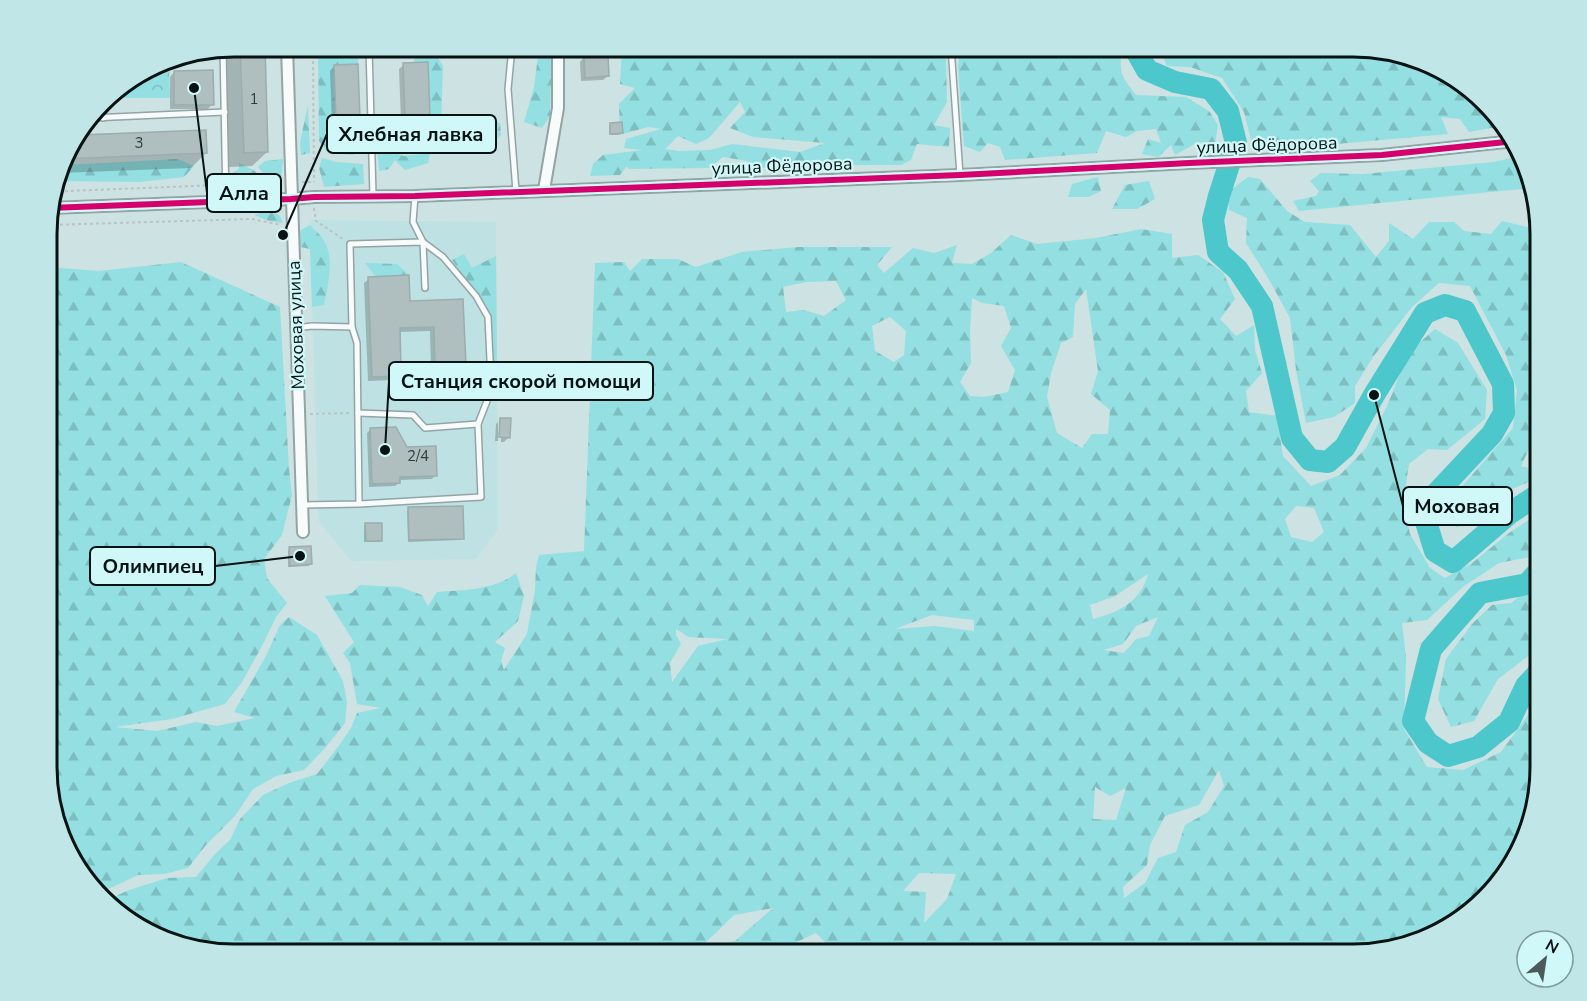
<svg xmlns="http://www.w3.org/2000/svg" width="1587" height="1001" font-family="'Nunito Sans',sans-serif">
<defs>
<pattern id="forest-firs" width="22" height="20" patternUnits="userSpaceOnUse" patternTransform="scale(1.5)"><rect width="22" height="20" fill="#93dfe1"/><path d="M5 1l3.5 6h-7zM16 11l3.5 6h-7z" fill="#7dbec0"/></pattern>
<pattern id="park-crowns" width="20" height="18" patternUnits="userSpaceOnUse" patternTransform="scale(1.5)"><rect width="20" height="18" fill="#93dfe1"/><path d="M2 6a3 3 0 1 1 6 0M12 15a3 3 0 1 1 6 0" fill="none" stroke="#7dbec0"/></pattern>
</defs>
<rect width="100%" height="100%" fill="#cde2e2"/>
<path fill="#bee2e3" d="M310 220 496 222 498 530 476 559 351 561 318 520Z"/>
<g fill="url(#forest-firs)" fill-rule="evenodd">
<path d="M533 47H551L552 51 550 116 542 128 524 122 534 87 538 56Z"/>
<path d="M622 47H904V55L946 59 947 102 934 125 950 128 949 147 917 144 911 160 901 165H801L757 168 747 161 723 157 709 168 628 169 627 166 620 175 590 176 593 164 603 155 643 150 624 148 626 139 661 129 648 127 620 135 619 104 635 88 620 84ZM740 102 745 112 730 128 753 137 825 143 800 152 732 144 710 150 679 151 665 149 678 136 696 144 709 138Z"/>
<path d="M986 47H1122C1119 73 1120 74 1136 95L1186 97 1209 111 1218 125 1215 144 1198 142 1175 155 1171 145 1158 157 1142 154 1148 139 1161 143 1156 129 1137 131 1126 137 1106 131 1097 153 1005 160 1000 147 988 143 980 152 964 146 958 67 960 50 979 53Z"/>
<path d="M1159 47H1290L1295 51 1320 52 1334 47H1353L1402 53 1457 78 1502 126 1469 132 1460 119 1441 117 1448 134 1281 149 1251 140 1244 112 1222 78 1190 67 1167 66Z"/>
<path d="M433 50 443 66 441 127 431 144 428 63H414V51Z"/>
<path d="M358 52V64L334 65 337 146 342 147 355 155 328 153 319 141 318 54Z"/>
<path d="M308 105 310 153 301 155 300 142Z"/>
<path d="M486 123H500L501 135 495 141 487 143 482 131Z"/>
<path d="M391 134 392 152 404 156 430 153 428 163 405 170 395 160 389 169 379 171 376 135Z"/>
<path d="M1520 156 1530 188 1299 211 1293 201 1316 196 1319 191 1310 181 1321 173 1363 174 1494 162Z"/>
<path d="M322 158 336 162 363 164 364 184 324 187 319 168Z"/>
<path d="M178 159 194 166 184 177 140 182 57 181 62 165Z"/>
<path d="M283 159 281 179H268L258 167 265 161Z"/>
<path d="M239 163 255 171 262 180 241 182 235 180 233 172 239 169Z"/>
<path d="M1098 177 1101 191 1089 197H1068L1072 184Z"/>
<path d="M1248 177 1260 179 1287 211 1305 222 1350 225 1376 257 1389 241V223L1413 239 1429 222H1454L1464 231 1491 234 1502 221 1540 230V438L1529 449 1521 466 1532 469 1540 466V478L1536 479 1507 491 1457 528 1450 513 1470 503 1458 491 1513 428 1517 390 1506 355 1470 286 1439 283 1412 307 1373 357 1355 386V403L1334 417 1306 423 1296 370 1290 318 1267 276 1246 243 1247 218 1229 210 1228 192Z"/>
<path d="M1149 181 1155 199 1137 209H1112L1125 185Z"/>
<path d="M269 210 280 216 283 223 269 221 254 215Z"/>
<path d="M310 225C314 230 320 234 323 239 335 257 328 286 324 305L312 307 310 249 296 246 301 230Z"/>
<path d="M1141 229 1172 234V258L1198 255 1223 272 1235 299 1220 319 1236 336 1254 325 1255 350 1262 373 1246 391 1249 412 1277 416 1283 456 1311 486 1340 475 1366 448 1387 406 1409 352 1435 329 1458 343 1487 390 1485 419 1447 450 1428 449 1409 464 1403 503 1410 534 1430 568 1445 578 1471 564 1509 533 1538 514 1540 516V548L1535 556 1499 563 1464 586 1427 620 1402 623 1406 657 1404 729 1427 767 1463 770 1501 752 1528 715 1540 690V779L1509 871 1447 929 1365 954H1233L1238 946 1218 954H1193L1195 950 1179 943 1175 954H831V948L816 933 782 949 775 954H234L174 945 130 923 107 900 129 890 167 878 196 877 216 853 230 840 240 819 263 795 289 783 317 774 338 747 351 728 357 713 381 708 357 704 350 663 343 653 354 642 325 596 352 593 360 585 400 587 422 595 428 606 437 592C464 590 495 590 516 573L524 596 518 621 495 642 505 648 501 661 504 670 527 634 535 590 536 567 539 555 584 551 595 263 624 262 630 271 642 259H678L696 267 742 252 798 247H892L877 265 884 273 913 248 934 253 957 245 952 263 972 264 991 253 1011 235 1037 244 1096 238ZM836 281 846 300 824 316 804 310 786 312 783 287 806 282ZM1086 289 1098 371 1091 394 1110 410 1108 434H1092L1082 448 1057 433 1047 397 1051 373 1061 343 1073 337 1075 304ZM972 298 982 303 1004 306 1011 328 1001 346 1015 370 1008 392 984 397 970 396 960 382 971 363 970 330ZM890 317 906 331 904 355 894 362 875 351 872 326ZM1296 506 1314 508 1324 532 1312 542 1291 537 1285 519ZM1148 574C1141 601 1120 612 1093 619L1090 605 1115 596ZM932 615 974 620V631L935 626 895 629ZM1158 617 1149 636 1136 639 1124 653 1103 650 1123 644 1136 626ZM676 629 689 637 727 639 698 646 672 682 670 663 681 644 676 635ZM1219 770 1224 786 1208 812 1185 825 1176 852 1158 858 1145 883 1124 898 1123 887 1147 865 1150 845 1165 816 1199 805ZM1095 787 1110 796 1126 788 1116 820 1093 819ZM919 873 956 874 947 899 924 923 926 892 903 891ZM773 908 735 941 698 950 734 915Z"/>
<path d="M464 254 472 268 496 256 497 370 486 361V309L452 260Z"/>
<path d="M181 262 280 307 289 469 292 495 282 535 264 559 267 578 287 603 276 617 262 646 242 682 225 704 172 719 115 727 157 731 196 722 217 726 255 718 234 712 266 656 280 625 289 617 317 635 343 681 347 702 345 723 325 748 304 770 276 776 253 789 235 816 206 845 188 868 164 874 138 875 100 893 78 871 48 791V267L99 271Z"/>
<path d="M365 263 397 264 409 275 376 277Z"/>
<path d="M1540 580V647L1498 679 1474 721 1451 727 1438 699 1446 659 1472 624 1492 605 1511 603Z"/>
</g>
<path fill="url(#park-crowns)" d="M169 59 170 98H122L121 86 163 61Z"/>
<g fill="#0003" fill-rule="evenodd">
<path d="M234 46 263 47 267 152 252 166 229 167 226 48Z"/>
<path d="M584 57 608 76 603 80 581 81 580 62Z"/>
<path d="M404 65 430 143 425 148H402L399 69Z"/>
<path d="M334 66 360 145 355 150 333 151 330 71Z"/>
<path d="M174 72 212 104 208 109H170V77Z"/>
<path d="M611 124 621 133 619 135H609V126Z"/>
<path d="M205 131 206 153 191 168 59 173 66 151 77 136Z"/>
<path d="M369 279 408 302 462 300 465 367 477 392 472 397 395 400 394 380 368 381 364 283ZM430 331 431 369 400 370 398 332Z"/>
<path d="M501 419 509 437 504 442H501V422H498V441H495L496 424Z"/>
<path d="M371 429 406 448 435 475 432 479 399 480V483L395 486 369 487 367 433Z"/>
<path d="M409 509 462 538 460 540 408 542 407 511Z"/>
<path d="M366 524 381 540 379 542H364V526Z"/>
<path d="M289 549 310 564 309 566 288 567V551Z"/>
</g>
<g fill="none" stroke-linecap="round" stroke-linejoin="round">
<g stroke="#4cc7cb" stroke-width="22">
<path d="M1134 47 1147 70 1175 82 1211 89 1228 111 1236 143 1219 196 1213 220 1218 252 1238 270 1262 306 1292 438 1310 460 1328 462 1345 447 1374 395 1425 313 1445 305 1465 311 1503 384 1504 413 1492 434 1433 497 1426 522 1435 551 1453 562 1510 513 1536 496 1540 497"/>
<path d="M1540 570 1527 584 1480 593 1431 649 1413 721 1428 743 1448 756 1478 747 1509 722 1526 686 1540 671"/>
</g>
</g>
<g fill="#afbfc0" stroke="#9cadad" stroke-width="1.5" fill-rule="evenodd">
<path d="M240 46H265L268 152 244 153Z"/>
<path d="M608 54 609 76 585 78 584 56Z"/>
<path d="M428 62 431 144H406L403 63Z"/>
<path d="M358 64 361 146 337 147 334 65Z"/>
<path d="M213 70 214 105H174V71Z"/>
<path d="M622 122 623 133 610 134V123Z"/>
<path d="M206 130 207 153 64 159 66 151 79 135Z"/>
<path d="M409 275 410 301 463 299 466 366 477 365 478 393 399 396 398 376 372 377 368 277ZM434 327 435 367 401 368 400 328Z"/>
<path d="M500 418H511L510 438 499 437Z"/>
<path d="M396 427 407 447 436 446 437 476 400 477V483L372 484 370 428Z"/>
<path d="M463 506 464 539 409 540 408 507Z"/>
<path d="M365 523H382V541H366Z"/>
<path d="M311 546 312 564 290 566 289 547Z"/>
</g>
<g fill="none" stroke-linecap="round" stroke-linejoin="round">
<defs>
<g id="lane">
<path d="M287 47H308"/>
<path d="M369 47 373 196"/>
<path d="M512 47 508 89 516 191"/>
<path d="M951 47 960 175"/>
<path d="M223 49 226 201"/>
<path d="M103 103V118"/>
<path d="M91 118 225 112"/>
<path d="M415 196 413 222 423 242 425 288"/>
<path d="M296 328 312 326 352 327"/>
<path d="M358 413 413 415 425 428 478 424"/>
<path d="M302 505 359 504 481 497 478 424 487 401 491 381 488 317 476 296 443 257 423 242 350 244 352 327 357 343 359 504"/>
</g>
<g id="street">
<path d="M287 47 303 532"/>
<path d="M544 190 558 108V47"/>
<path d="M49 208 291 199 314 197 415 196 960 175 1189 163 1382 155 1515 141"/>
</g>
</defs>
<use href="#lane" stroke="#94a4a4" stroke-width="8"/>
<use href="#street" stroke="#94a4a4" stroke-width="14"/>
<g stroke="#bbc3c3" stroke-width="2" stroke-dasharray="3 3" stroke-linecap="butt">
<path d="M313 55 314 182"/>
<path d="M302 182H314"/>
<path d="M233 185 281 183"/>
<path d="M53 193 68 191 218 185"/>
<path d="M314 208 316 221 343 239"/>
<path d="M48 225 252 219 281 225"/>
<path d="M310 414 350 413"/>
</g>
<use href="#lane" stroke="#f8fbfb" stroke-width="5"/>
<use href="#street" stroke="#f8fbfb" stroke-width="10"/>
<defs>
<path id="cycleway" d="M49 208 291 199 314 197 415 196 960 175 1189 163 1382 155 1515 141"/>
</defs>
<use href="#cycleway" stroke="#d1f8f9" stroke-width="10"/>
<use href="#cycleway" stroke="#d6006c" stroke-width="6"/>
</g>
<g text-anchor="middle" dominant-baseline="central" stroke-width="4.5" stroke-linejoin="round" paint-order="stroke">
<g font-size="15" fill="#303e3e">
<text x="254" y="99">1</text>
<text x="139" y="143">3</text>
<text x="418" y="456">2/4</text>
</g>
<g font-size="18" fill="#051313" stroke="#d1f8f9">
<text transform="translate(1267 145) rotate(-2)">улица Фёдорова</text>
<text transform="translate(782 166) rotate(-2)">улица Фёдорова</text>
<text transform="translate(296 325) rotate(-92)">Моховая улица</text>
</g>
</g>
<path d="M0 0H1587V1001H0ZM234 57H1353A177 177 0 0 1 1530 234V767A177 177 0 0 1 1353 944H234A177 177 0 0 1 57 767V234A177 177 0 0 1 234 57Z" fill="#c1e6e7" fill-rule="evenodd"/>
<path fill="none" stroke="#051313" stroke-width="3" d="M234 57H1353A177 177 0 0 1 1530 234V767A177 177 0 0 1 1353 944H234A177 177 0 0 1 57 767V234A177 177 0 0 1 234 57Z"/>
<path fill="none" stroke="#051313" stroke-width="2" d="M283 235L327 134M194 88L207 193M385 450L389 381M1374 395L1403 506M300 556L215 566"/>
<g fill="#051313" stroke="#d1f8f9" stroke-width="2">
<circle cx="283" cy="235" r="6"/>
<circle cx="194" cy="88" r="6"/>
<circle cx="385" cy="450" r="6"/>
<circle cx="1374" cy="395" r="6"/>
<circle cx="300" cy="556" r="6"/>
</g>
<g fill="#d1f8f9" stroke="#051313" stroke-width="2">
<rect x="327" y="115" width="169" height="38" rx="6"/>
<rect x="207" y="174" width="74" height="38" rx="6"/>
<rect x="389" y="362" width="264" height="38" rx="6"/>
<rect x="1403" y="487" width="109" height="38" rx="6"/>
<rect x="90" y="547" width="125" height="38" rx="6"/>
</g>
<g font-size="20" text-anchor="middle" font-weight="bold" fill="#051313">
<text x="411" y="141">Хлебная лавка</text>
<text x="244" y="200">Алла</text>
<text x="521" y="388">Станция скорой помощи</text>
<text x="1457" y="513">Моховая</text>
<text x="153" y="573">Олимпиец</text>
</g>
<g transform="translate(1545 959) rotate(29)"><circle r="28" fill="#d1f8f9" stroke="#7f9c9d" stroke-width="1.5"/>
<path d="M0-4.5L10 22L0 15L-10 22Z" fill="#4b5b5b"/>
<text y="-9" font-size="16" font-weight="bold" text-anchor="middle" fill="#051313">N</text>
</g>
</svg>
